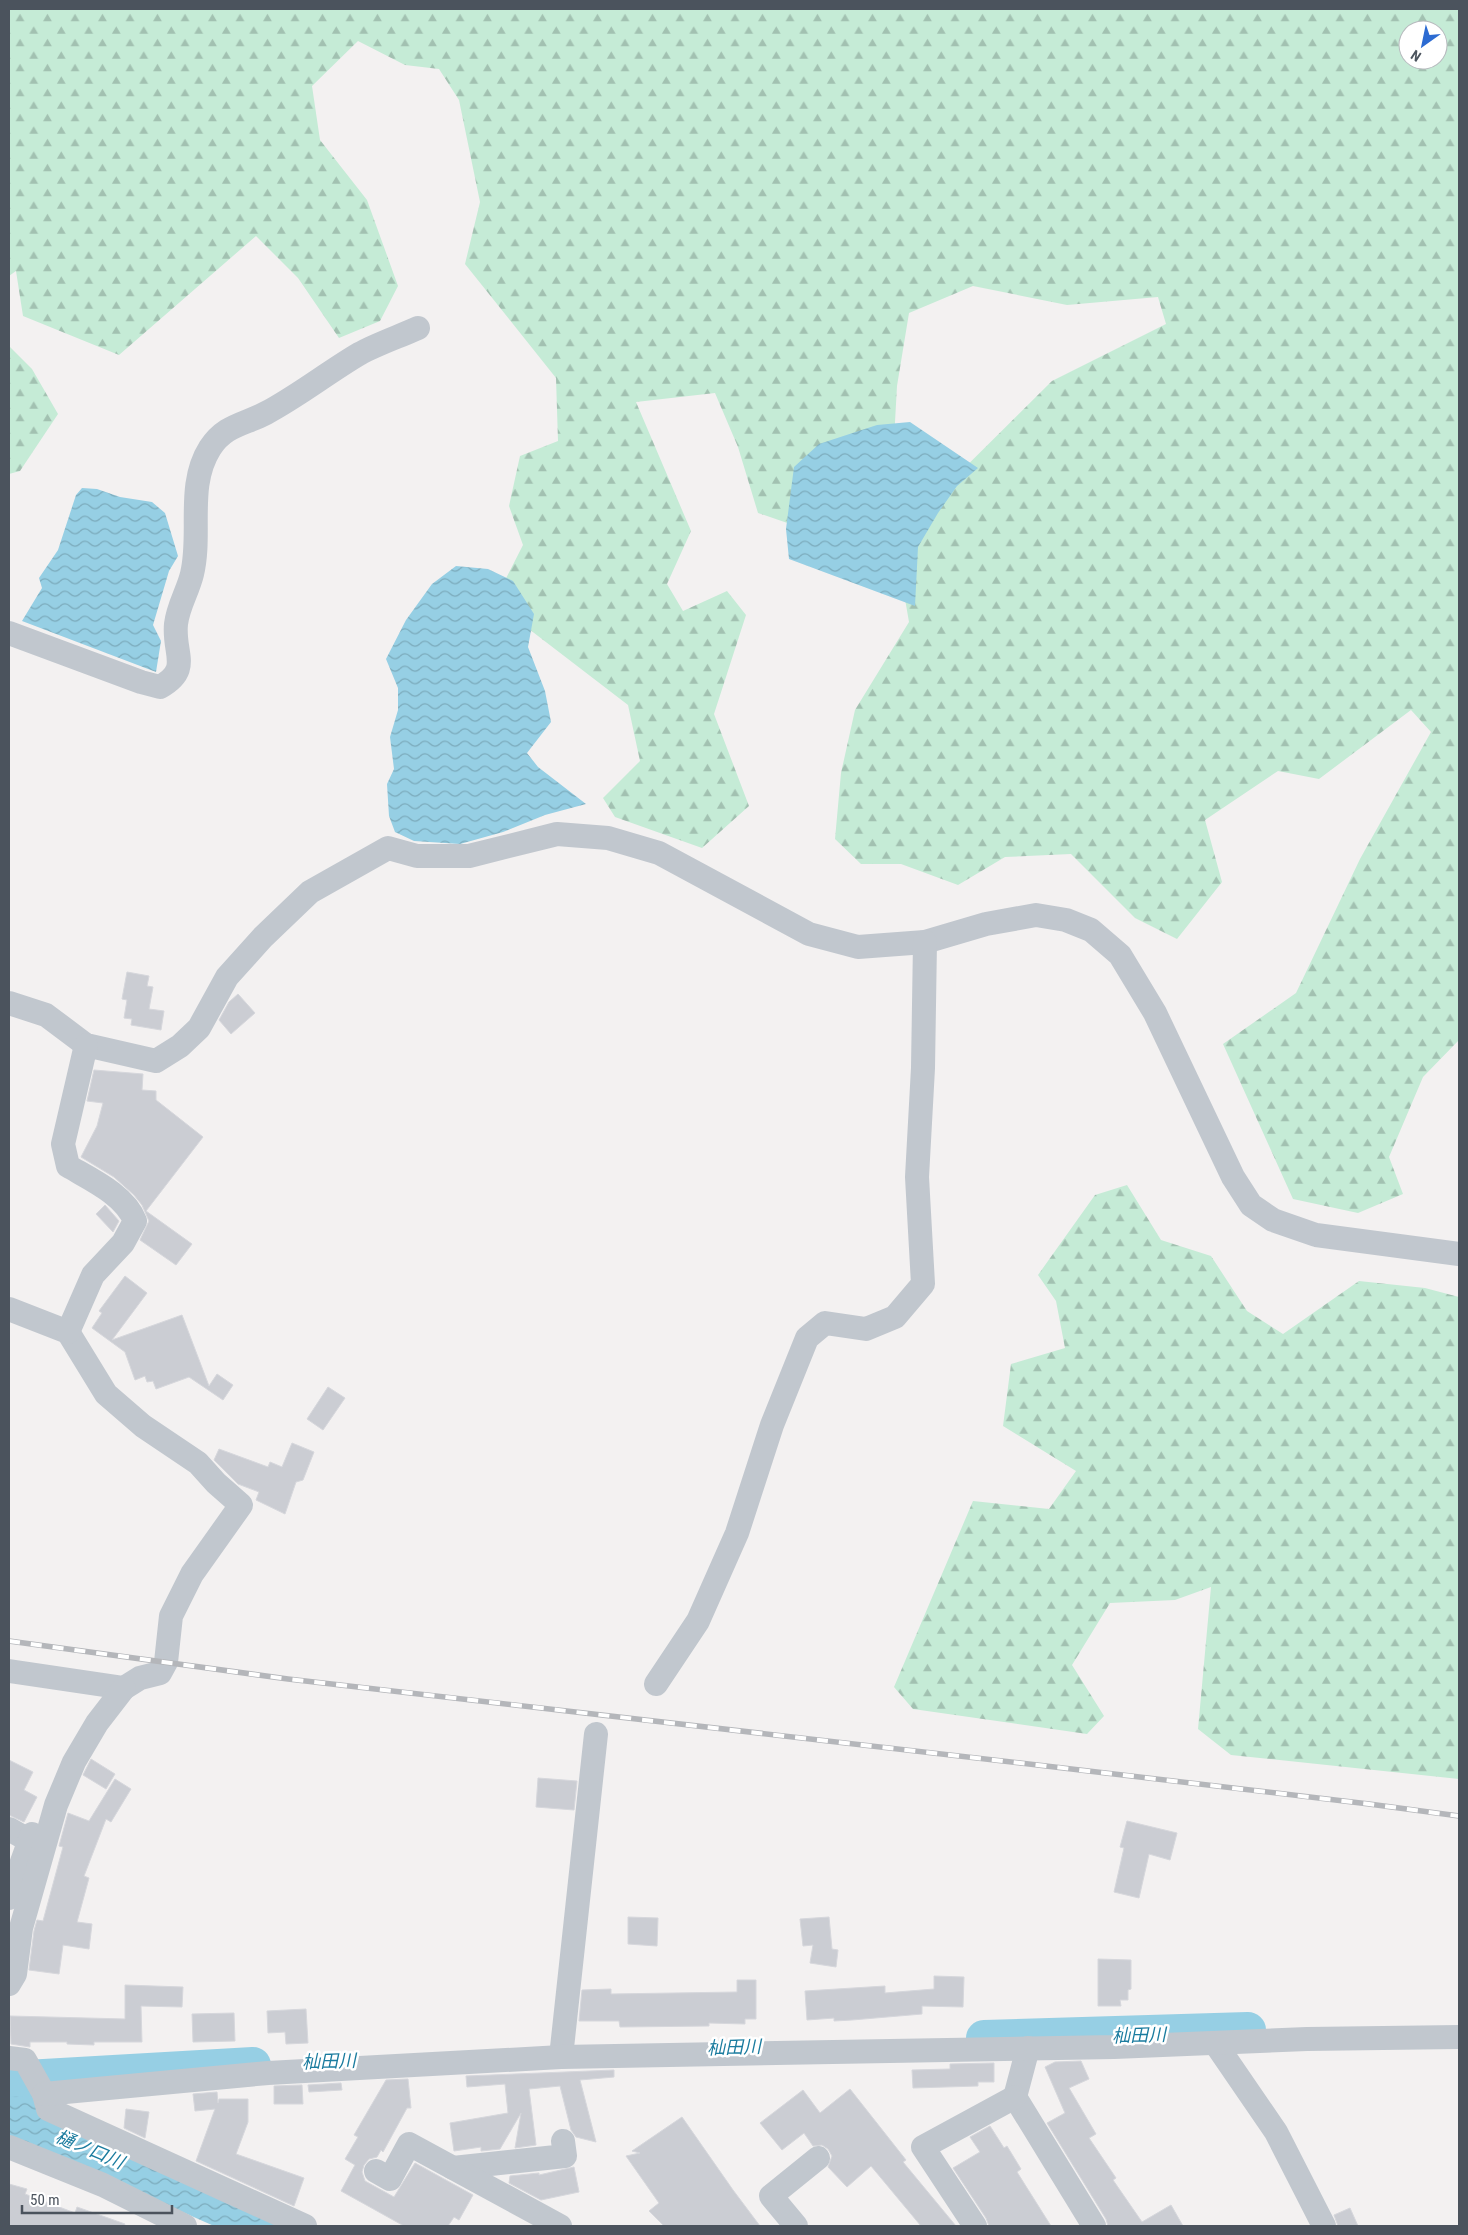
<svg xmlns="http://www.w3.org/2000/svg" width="1468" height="2235" font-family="'Roboto Condensed','Noto Sans JP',sans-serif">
<defs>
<pattern id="forest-firs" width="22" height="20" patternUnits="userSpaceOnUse" patternTransform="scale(1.25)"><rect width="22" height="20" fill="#c5ebd6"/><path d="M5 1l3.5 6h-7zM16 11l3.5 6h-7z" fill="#a2c1b1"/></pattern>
<pattern id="water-waves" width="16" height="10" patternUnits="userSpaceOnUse" patternTransform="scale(1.25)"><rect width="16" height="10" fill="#96cfe4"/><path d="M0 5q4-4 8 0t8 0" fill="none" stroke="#7cabbc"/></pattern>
</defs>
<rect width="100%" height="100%" fill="#f3f1f1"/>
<g fill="url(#forest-firs)" fill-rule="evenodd">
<path d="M9 9H1459V1040L1423 1077 1389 1157 1403 1194 1358 1213 1293 1199 1223 1044 1296 993 1360 859 1431 732 1411 710 1319 779 1278 771 1205 820 1222 882 1177 939 1135 918 1071 854 1005 857 958 885 901 864H861L835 839 841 773 855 710 909 622 901 576 911 521 1052 381 1166 324 1158 297 1067 305 973 286 909 313 897 386 894 440 825 536 758 513 738 447 715 393 636 402 691 531 667 584 683 611 727 591 746 615 714 714 749 806 702 848 615 817 603 798 640 761 628 705 525 626 499 592 523 545 509 506 520 456 558 441 556 378 465 264 480 202 459 100 439 69 405 65 358 41 312 86 320 140 367 200 398 286 380 321 339 338 298 278 256 236 119 355 23 316 16 271 9 276ZM1408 30H1438V60H1408Z"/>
<path d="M9 346 32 369 58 414 20 471 9 474Z"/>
<path d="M1127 1185 1161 1240 1211 1256 1247 1311 1283 1334 1359 1281 1425 1288 1459 1297V1779L1231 1755 1198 1729 1211 1587 1175 1600 1110 1603 1072 1665 1104 1716 1087 1734 913 1709 894 1687 973 1501 1049 1509 1076 1471 1003 1426 1011 1364 1065 1348 1056 1301 1038 1275 1095 1195Z"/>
</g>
<g fill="url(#water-waves)">
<path d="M910 422 978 468 957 486 938 513 918 547 915 606 789 559 786 529 794 467 819 444 877 425Z"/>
<path d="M82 488 97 489 120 497 152 502 165 513 178 556 169 571 153 625 161 641 156 672 22 621 42 588 39 578 58 550 76 495Z"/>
<path d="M456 566 488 569 513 581 534 614 528 647 545 691 551 722 527 753 538 767 586 804 545 815 503 832 460 844 414 841 395 832 389 816 387 784 394 769 390 737 398 710V688L386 659 406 620 432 584Z"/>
<path d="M9 2066 31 2086 286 2226H214L9 2135Z"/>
</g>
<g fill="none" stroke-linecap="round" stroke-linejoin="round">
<g stroke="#96cfe4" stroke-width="36">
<path d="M984 2038 1248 2030"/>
<path d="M9 2079 253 2065"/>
</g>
</g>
<g fill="#cbcdd3" stroke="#d6d7dc">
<path d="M127 972 149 976 147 986 153 987 149 1009 164 1011 161 1030 131 1025 132 1019 124 1018 127 1000 122 999Z"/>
<path d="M238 994 255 1013 231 1034 219 1020 229 1002Z"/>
<path d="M94 1070 143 1074 142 1090 156 1091V1100L203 1137 146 1211 192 1244 176 1265 140 1240 149 1221 142 1205 134 1195 114 1177 81 1157 97 1126 103 1103 87 1101Z"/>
<path d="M105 1205 119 1221 113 1232 96 1214Z"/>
<path d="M125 1276 147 1293 112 1340 182 1315 209 1386 217 1374 233 1385 223 1400 189 1377 156 1389 153 1381 147 1382 145 1376 135 1380 125 1352 92 1328 102 1313 99 1311Z"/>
<path d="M328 1387 345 1398 323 1430 307 1419Z"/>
<path d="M292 1443 314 1452 303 1480 296 1482 285 1514 256 1500 259 1492 238 1484 214 1460 219 1449 268 1467 270 1462 282 1467Z"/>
<path d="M91 1759 115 1774 106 1789 83 1775Z"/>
<path d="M9 1760 33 1772 24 1790 37 1797 24 1822 9 1815Z"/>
<path d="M538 1778 577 1781 574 1810 536 1807Z"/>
<path d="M115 1779 131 1789 111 1822 106 1819 84 1876 89 1878 77 1922 92 1924 89 1949 63 1945 59 1974 29 1970 34 1931 37 1920 43 1921 63 1847 59 1846 68 1813 89 1821Z"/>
<path d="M1127 1821 1177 1833 1170 1860 1149 1854 1139 1898 1114 1892 1124 1848 1120 1847Z"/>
<path d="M628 1917 658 1918 657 1946 628 1944Z"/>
<path d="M829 1917 832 1949 838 1950 836 1967 810 1963 813 1945 803 1946 800 1919Z"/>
<path d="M1098 1959 1131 1960V1989L1128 1990V2000H1120L1121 2006H1098Z"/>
<path d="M934 1976 964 1977 963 2007 922 2006V2014L852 2020 834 2021V2018L807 2020 805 1991 885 1986V1993L934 1989Z"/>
<path d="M737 1980H756V2019H745V2024L709 2023V2026L620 2027 619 2021H579L582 1990 611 1989V1994L737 1992Z"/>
<path d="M125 1985 183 1987 182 2007 141 2006 142 2042H94V2045L67 2044V2042H30V2047L11 2044 10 2016 125 2019Z"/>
<path d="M306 2009 308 2043 286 2044 285 2032 268 2033 267 2011Z"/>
<path d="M234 2013 235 2041 193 2042 192 2014Z"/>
<path d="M1081 2061 1089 2079 1069 2088 1096 2134 1089 2138 1116 2178 1113 2180 1142 2222 1171 2205 1183 2226H1108L1106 2219 1047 2123 1065 2113 1045 2067 1055 2062Z"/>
<path d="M994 2063V2082H978V2086L913 2088 912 2070 950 2069V2064Z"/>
<path d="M614 2070V2077L580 2080 596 2142 576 2137 571 2130 560 2086 529 2089 536 2145 515 2148 521 2113 500 2149 481 2151V2147L454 2151 450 2123 508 2113 505 2084 467 2087 466 2076Z"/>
<path d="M408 2079 411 2108H407L383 2152 381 2150 377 2157 369 2159 364 2165 362 2172 365 2181 394 2197 415 2163 473 2195 459 2220 454 2217 448 2226H404L341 2191 355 2165 345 2159 358 2137 354 2135 386 2080Z"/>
<path d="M341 2083 342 2090 309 2092 308 2085Z"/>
<path d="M302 2085 303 2104H274V2086Z"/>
<path d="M850 2089 906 2160 903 2162 956 2226H921L871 2166 847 2187 828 2167 832 2156 828 2149 822 2145 813 2146 804 2133 782 2150 760 2123 803 2090 820 2113Z"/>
<path d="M217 2092 218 2103 219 2099H248V2122L236 2154 304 2178 294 2206 196 2161 215 2109 195 2111 193 2094Z"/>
<path d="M126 2109 149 2112 145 2138 124 2128Z"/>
<path d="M682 2117 733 2190 760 2226H664L649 2211 659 2203 626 2156 640 2153 632 2151Z"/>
<path d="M990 2126 1004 2148 1007 2146 1021 2169 1017 2172 1051 2226H989L986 2218 953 2168 980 2152 970 2137Z"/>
<path d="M574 2167 579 2192 541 2200 509 2183 510 2176 539 2173V2175Z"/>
<path d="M9 2184 27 2189 25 2194 75 2213 77 2207 125 2224 124 2226H9Z"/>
<path d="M1350 2208 1358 2226H1338L1334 2215Z"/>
</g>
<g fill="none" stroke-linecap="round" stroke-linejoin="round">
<g stroke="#c1c7ce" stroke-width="24">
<path d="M9 633 141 682 160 687C192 669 173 654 176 624 178 606 188 591 192 574 202 533 186 486 210 448 225 425 243 425 266 413 298 396 327 373 359 354 377 344 398 337 418 328"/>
<path d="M9 1003 46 1015 86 1045 156 1061 180 1046 199 1028 227 977 263 937 310 892 388 848 417 856H469L557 834 608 838 659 853 809 934 858 947 925 942 986 924 1036 915 1066 920 1091 930 1120 955 1155 1013 1233 1177 1251 1205 1273 1220 1316 1235 1459 1254"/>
<path d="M9 1309 68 1332 106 1394 143 1426 198 1463 216 1483 241 1505 192 1574 171 1616 166 1662 160 1673 140 1678 124 1688 9 1671"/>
<path d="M68 1332 93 1275 123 1243 135 1221C125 1195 92 1180 68 1166L63 1144 86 1045"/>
<path d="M656 1684 698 1621 737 1533 772 1425 807 1338 825 1323 866 1329 895 1317 923 1284 917 1177 923 1068 925 942"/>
<path d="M9 1829 30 1841"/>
<path d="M9 1898 32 1834"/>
<path d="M9 1984 15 1974 21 1928 56 1805 74 1762 97 1723 124 1688"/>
<path d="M1215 2043 1276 2132 1324 2226"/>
<path d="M1028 2048 1015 2097 1094 2226"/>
<path d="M561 2057 596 1734"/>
<path d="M9 2058 25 2060 44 2094 48 2109 305 2226"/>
<path d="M44 2094 268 2073 561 2057 1114 2047 1307 2039 1459 2037"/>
<path d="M9 2147 103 2185 185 2226"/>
<path d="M453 2168 565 2156 563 2141"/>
<path d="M376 2171 390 2179 409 2144 560 2226"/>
<path d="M796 2226 771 2196 818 2158"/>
<path d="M975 2226 923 2147 1015 2097"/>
</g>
<defs>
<path id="rail" d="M9 1641 288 1679 1046 1766 1369 1804 1459 1816"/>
</defs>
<use href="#rail" stroke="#b4b6ba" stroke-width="5.5"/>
<use href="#rail" stroke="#fff" stroke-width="4" stroke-dasharray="11" stroke-linecap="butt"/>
</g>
<g text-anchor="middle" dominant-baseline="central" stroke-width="5" stroke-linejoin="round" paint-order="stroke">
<g font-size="18" font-style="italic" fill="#1b7c9f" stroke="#fff">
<text transform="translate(1139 2035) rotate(-2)">杣田川</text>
<text transform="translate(734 2047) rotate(-2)">杣田川</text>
<text transform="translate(329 2061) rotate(-2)">杣田川</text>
<text transform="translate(90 2149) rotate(23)">樋ノ口川</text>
</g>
</g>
<rect width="1468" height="2235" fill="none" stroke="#4b535d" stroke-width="20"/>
<g transform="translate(1423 45) rotate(213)"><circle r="24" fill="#ffffff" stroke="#b7babe"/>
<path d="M0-4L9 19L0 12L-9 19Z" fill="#2c6bd2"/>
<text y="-8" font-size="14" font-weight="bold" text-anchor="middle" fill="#4b535d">N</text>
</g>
<path d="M22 2205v8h150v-8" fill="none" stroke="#4b535d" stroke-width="2.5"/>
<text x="30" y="2205" font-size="15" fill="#4b535d" stroke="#ffffff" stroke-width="4" paint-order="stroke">50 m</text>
</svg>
